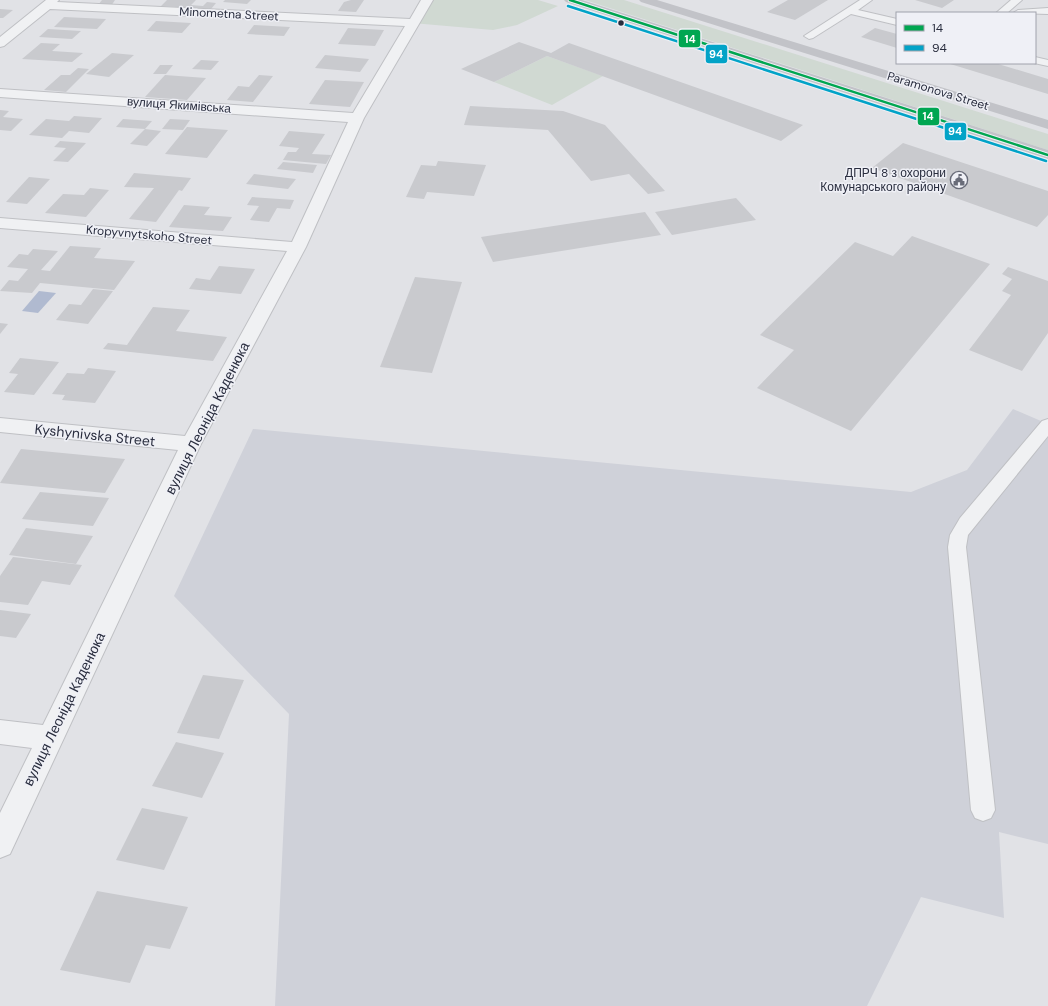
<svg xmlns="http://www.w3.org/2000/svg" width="1048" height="1006" font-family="'DM Sans',sans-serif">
<rect width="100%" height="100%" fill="#e1e2e6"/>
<path fill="#cfd1d9" d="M1013 409 1048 424V844L999 832 1004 918 921 897 867 1006H275L289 714 174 596 253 429 911 492 967 470Z"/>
<g fill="#d0d9d2">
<path d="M427 0H538L558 6 517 25 493 30 412 23Z"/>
<path d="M585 0H624L1048 134V150Z"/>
<path d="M547 56 603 76 552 105 494 82Z"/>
</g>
<path fill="#b0bad0" d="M39 291 56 293 38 313 22 311Z"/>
<g fill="#c9cace">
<path d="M102 0H115L111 6 98 5Z"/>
<path d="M167 0H196L191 5 203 6 207 2 216 3 211 9 161 6Z"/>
<path d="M225 0H251L247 4 223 2Z"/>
<path d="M351 0H364L356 12 338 11 344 2Z"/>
<path d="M788 0H828L795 20 767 12Z"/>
<path d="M915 0H954L942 8Z"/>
<path d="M0 9 13 10 3 18H0Z"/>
<path d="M64 17 106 19 97 29 54 27Z"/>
<path d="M156 21 191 23 182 33 147 31Z"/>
<path d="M254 25 290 27 284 36 247 34Z"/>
<path d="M348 28 384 30 375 46 338 44Z"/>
<path d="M875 28 897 34V48L861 37Z"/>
<path d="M48 29 81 31 72 39 39 37Z"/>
<path d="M519 42 551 53 569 43 803 125 781 141 547 56 494 82 461 69Z"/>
<path d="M41 43 60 44 52 51 83 53 72 62 22 59Z"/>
<path d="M112 53 134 55 109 77 86 74Z"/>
<path d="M325 55 369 59 360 72 315 68Z"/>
<path d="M201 60 219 61 211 70 192 69Z"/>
<path d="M947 63H995L1048 79V94Z"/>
<path d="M160 65H173L166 74H153Z"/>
<path d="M78 68 89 69 66 92 44 90 61 75H70Z"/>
<path d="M165 75 206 78 187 100 145 97Z"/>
<path d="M259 75 273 76 253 102 227 100 238 86 249 87Z"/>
<path d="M325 80 364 82 350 107 309 104Z"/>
<path d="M470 106 563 111 605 125 665 191 648 194 629 174 591 181 548 130 464 125Z"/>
<path d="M0 110 9 111 3 117 23 119 11 131 0 130Z"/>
<path d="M74 116 102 118 89 133 69 131 62 138 29 135 46 119 69 121Z"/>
<path d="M123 119 152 121 145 129 116 127Z"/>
<path d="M170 119 190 120 183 130 162 129Z"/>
<path d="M187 127 228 130 207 158 165 154Z"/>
<path d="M145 129 161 131 147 146 130 144Z"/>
<path d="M289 131 325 134 312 154 331 155 326 164 283 160 288 152H296L299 148 279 146Z"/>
<path d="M60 141 86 143 68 162 53 161 66 148 54 147Z"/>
<path d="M903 143 1048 191V215L1037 227 872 168Z"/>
<path d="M438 161 486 165 474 196 427 192 424 199 406 197 421 165 436 166Z"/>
<path d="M283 162 317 165 313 173 277 169Z"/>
<path d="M134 173 191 178 182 191 179 190 156 222 129 219 154 188 124 187Z"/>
<path d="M254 174 296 179 288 189 246 184Z"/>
<path d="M29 177 50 179 27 204 6 202Z"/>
<path d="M90 188 109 190 86 217 45 213 63 194 84 195Z"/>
<path d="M252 197 294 200 290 209 277 208 269 222 250 220 259 206 247 205Z"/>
<path d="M736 198 756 220 672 235 655 212Z"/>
<path d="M184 205 210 207 204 215 232 217 223 231 169 227Z"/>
<path d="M645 212 661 235 493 262 481 237Z"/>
<path d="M912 236 990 264 851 431 757 388 794 350 760 335 855 242 893 256Z"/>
<path d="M70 246 101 248 94 258 135 261 114 290 40 283 32 293 0 291 9 280 18 281 28 269 7 267 19 254 28 255 33 249 58 251 41 270 50 271Z"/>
<path d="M219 266 255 269 241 294 189 289 196 278 210 280Z"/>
<path d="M1008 267 1048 281V333L1022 371 969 350 1011 295 1002 291 1012 279 1002 274Z"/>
<path d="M415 277 462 282 432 373 380 367Z"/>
<path d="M93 289 113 291 88 324 56 320 69 304 81 305Z"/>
<path d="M153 307 190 310 176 331 227 337 213 361 103 349 108 343 127 345Z"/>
<path d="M0 323 8 324 0 334Z"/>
<path d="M20 358 59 362 34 395 4 392 18 374 9 373Z"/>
<path d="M88 368 116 371 95 403 62 400 65 395 52 394 67 373 84 374Z"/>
<path d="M21 449 125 459 105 493 0 483Z"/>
<path d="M40 492 109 498 93 526 22 519Z"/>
<path d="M26 528 93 536 76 564 9 555Z"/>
<path d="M13 557 82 565 70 585 42 581 28 605 0 602V576Z"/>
<path d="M0 610 31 614 16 638 0 636Z"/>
<path d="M203 675 244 680 219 739 177 733Z"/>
<path d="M176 742 224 753 202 798 152 786Z"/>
<path d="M142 808 188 817 164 870 116 860Z"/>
<path d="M97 891 188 907 170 949 146 945 130 983 60 970Z"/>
</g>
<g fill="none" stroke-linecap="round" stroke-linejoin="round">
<defs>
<g id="lane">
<path d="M860 0H872L858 10 897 19V25L851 14 813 38 809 39 804 36Z"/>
<path d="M1011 0H1022L1007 13H996Z"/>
<path d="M1048 8V14L1013 13 1018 10Z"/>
<path d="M1035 57 1048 60V66L1034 63Z"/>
<path d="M1048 419V436L968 535 966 547 995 810 991 818 983 821 975 818 971 810 948 547 950 535 960 518 1042 421Z"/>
</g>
<path id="street" d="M46 0H59L57 2 410 19 421 0H433L364 118 306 247 201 444 10 854 0 858V813L32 748 0 744V720L43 725 178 450 0 432V418L185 436 287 251 0 228V218L292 242 348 122 0 97V89L353 113 405 26 50 9 4 46 0 47V37Z"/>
</defs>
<use href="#lane" stroke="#bfc0c4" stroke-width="2"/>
<use href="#street" stroke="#bfc0c4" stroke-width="2"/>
<use href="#lane" fill="#f0f1f3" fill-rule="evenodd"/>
<use href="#street" fill="#f0f1f3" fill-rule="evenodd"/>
<g fill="#c2c3c8" fill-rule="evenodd">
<path d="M564 0H582L1048 150V159L566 2Z"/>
<path d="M639 0H657L1048 120V129L641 2Z"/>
</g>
<defs>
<path id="bus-1" d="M570 0 1048 155"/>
<path id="bus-2" d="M568 6 1046 161"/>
</defs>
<use href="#bus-1" stroke="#eff0f6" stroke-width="4.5"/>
<use href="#bus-2" stroke="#eff0f6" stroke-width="4.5"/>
<use href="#bus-1" stroke="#00a651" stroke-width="2.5"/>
<use href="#bus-2" stroke="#02a3c7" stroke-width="2.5"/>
</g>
<defs>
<symbol id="civic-ring" viewBox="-11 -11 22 22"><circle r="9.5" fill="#eff0f6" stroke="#696c79" stroke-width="1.5"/><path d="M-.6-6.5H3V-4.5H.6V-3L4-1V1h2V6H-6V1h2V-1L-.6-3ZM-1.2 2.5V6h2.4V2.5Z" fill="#696c79"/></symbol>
</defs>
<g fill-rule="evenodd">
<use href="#civic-ring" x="949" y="170" width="20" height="20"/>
</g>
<circle fill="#292d3e" stroke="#eff0f6" stroke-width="1.5" cx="621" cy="23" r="3.5"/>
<g text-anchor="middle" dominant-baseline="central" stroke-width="3" stroke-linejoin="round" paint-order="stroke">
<g font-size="12" fill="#292d3e" stroke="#eff0f6">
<text transform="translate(229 14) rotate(3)">Minometna Street</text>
<text transform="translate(938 91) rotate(17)">Paramonova Street</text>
<text transform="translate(179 105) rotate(4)">вулиця Якимівська</text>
<text transform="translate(149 235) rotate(5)">Kropyvnytskoho Street</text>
</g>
<g font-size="12" fill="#292d3e" stroke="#eff0f6" text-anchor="end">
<text x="946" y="173">ДПРЧ 8 з охорони<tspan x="946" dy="14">Комунарського району</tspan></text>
</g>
<g font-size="14" fill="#292d3e" stroke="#eff0f6">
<text transform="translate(207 418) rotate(-63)">вулиця Леоніда Каденюка</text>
<text transform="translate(95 435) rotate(6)">Kyshynivska Street</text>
<text transform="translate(64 709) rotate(-64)">вулиця Леоніда Каденюка</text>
</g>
</g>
<g stroke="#eff0f6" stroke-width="1.5">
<rect x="678" y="29" width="23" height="19" rx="4" fill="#00a651"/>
<rect x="705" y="44" width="23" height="20" rx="4" fill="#02a3c7"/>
<rect x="917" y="107" width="23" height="19" rx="4" fill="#00a651"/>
<rect x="944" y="122" width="23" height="19" rx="4" fill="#02a3c7"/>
</g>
<g font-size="11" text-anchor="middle" font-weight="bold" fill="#fff">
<text x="690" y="43">14</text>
<text x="716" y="58">94</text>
<text x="928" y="120">14</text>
<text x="955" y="135">94</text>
</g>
<rect x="896" y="12" width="140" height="52" fill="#eff0f6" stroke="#a0a2ac"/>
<rect x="904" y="25" width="20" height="6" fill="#00a651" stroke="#a0a2ac"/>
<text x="932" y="32" font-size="12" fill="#292d3e">14</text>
<rect x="904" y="45" width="20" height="6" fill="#02a3c7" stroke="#a0a2ac"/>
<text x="932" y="52" font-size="12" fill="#292d3e">94</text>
</svg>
